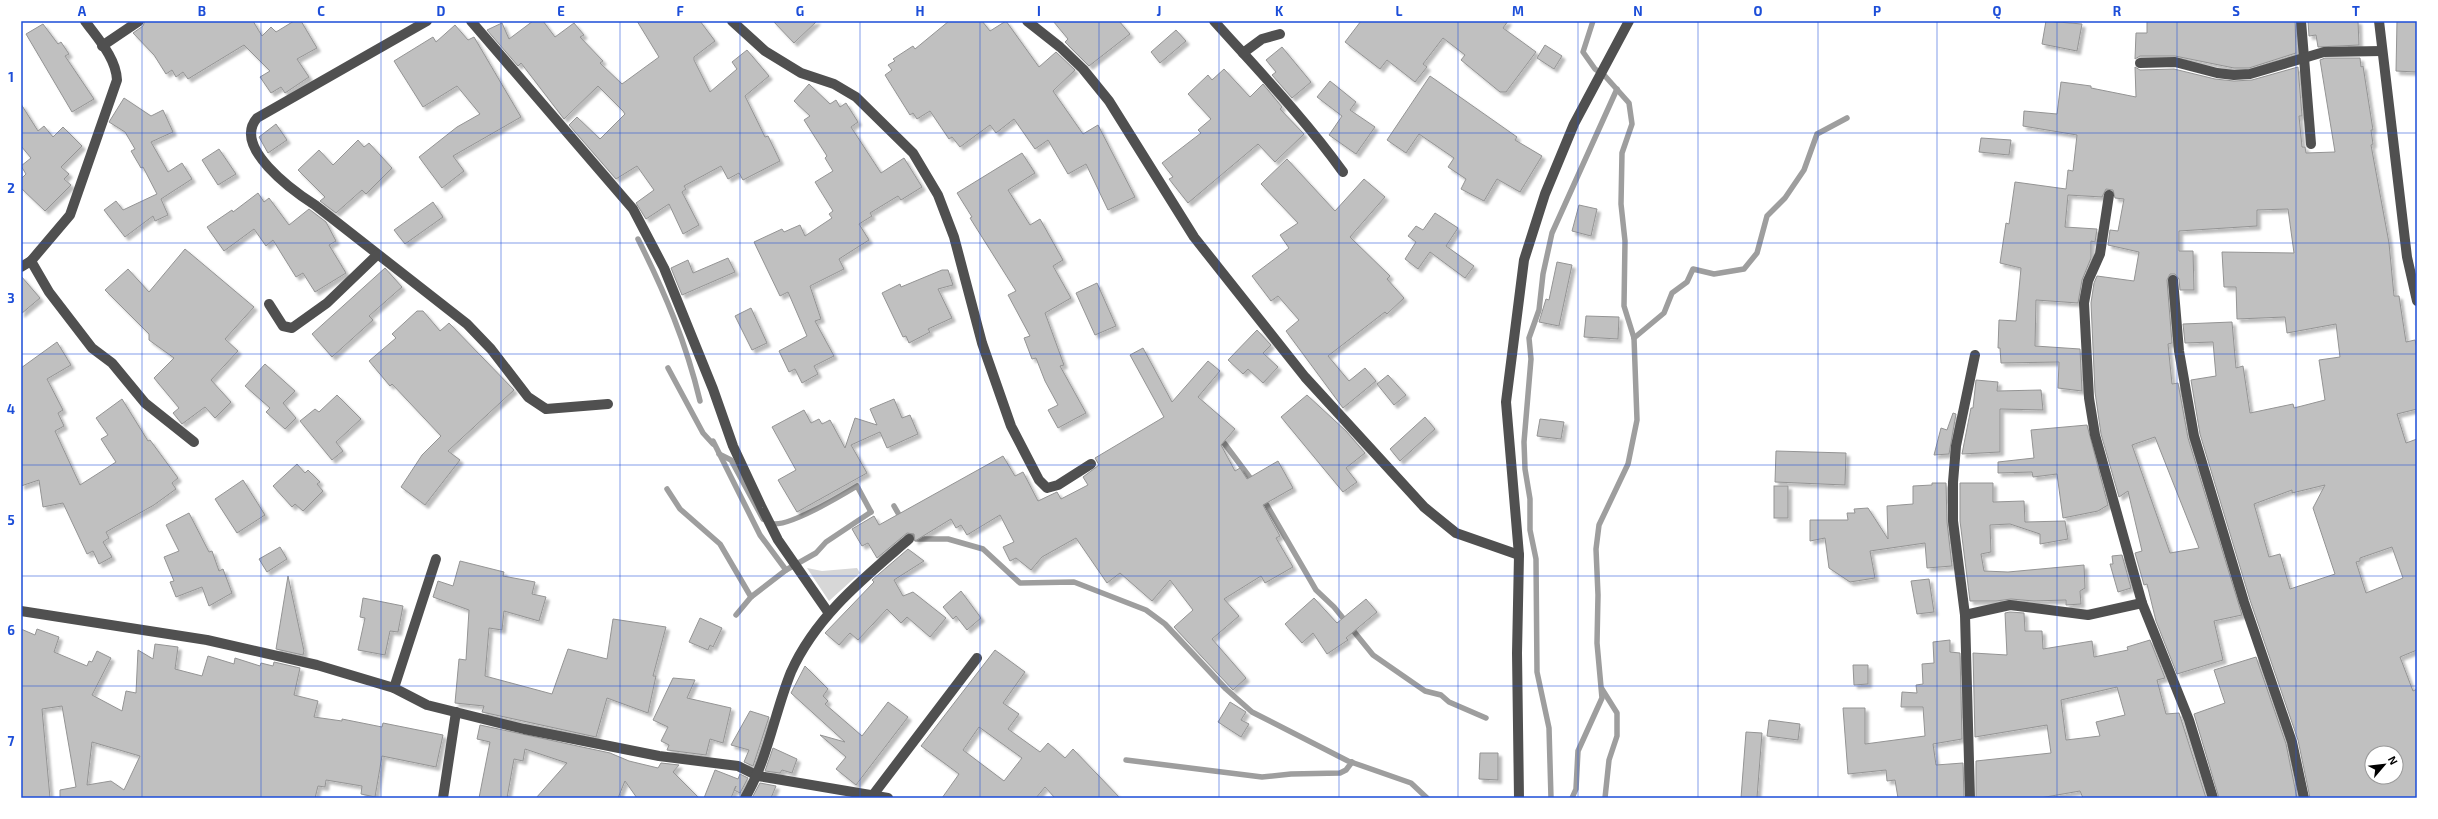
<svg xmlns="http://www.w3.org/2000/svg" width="2438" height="819" font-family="'Exo 2',sans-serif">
<defs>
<filter id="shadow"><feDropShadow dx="3.5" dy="3.5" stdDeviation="1" flood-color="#0004"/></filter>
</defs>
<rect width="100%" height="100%" fill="#fff"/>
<path fill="#d7d7d7" d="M807 568 822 571 857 568 860 573 829 601Z"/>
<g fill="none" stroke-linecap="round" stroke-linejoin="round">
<g stroke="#9e9e9e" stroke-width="5.5">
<path d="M638 239C665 293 686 342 700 401"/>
<path d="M1634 338 1664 313 1672 293 1687 282 1693 269 1714 274 1744 269 1757 253 1767 216 1785 198 1804 170 1817 134 1847 118"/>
<path d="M668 368 703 433 713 444"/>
<path d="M713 441 760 535 786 570"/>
<path d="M1224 443 1254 483"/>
<path d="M719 454 731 460 763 519"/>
<path d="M667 489 680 509 720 544 751 597"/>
<path d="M1262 497 1316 590 1334 607 1373 655 1425 691 1441 695 1449 702 1486 718"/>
<path d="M894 506 902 520"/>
<path d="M770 523C785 530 842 495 857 486L871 512"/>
<path d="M906 527 916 539H948L983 549 1020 583 1074 582 1146 610 1165 624 1226 689 1252 712 1348 761 1411 783 1427 798"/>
<path d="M736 615 751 597 786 570 816 553 826 542 871 512"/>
<path d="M1602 689 1617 713V736L1609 760 1605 798"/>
<path d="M1126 760 1262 777 1291 774 1340 773 1346 770 1352 762"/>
<path d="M1551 798 1549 728 1537 672 1536 559 1530 530V499L1525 469 1524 442 1531 359 1529 338 1539 310 1543 274 1552 233 1617 89"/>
<path d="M1572 798 1576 789 1578 751 1602 698 1597 643 1598 595 1596 549 1599 525 1628 464 1637 420 1634 338 1624 306 1625 241 1621 204 1622 153 1632 124 1629 103 1605 76 1595 69 1583 52 1593 21"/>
</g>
</g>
<g fill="#c0c0c0" stroke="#949494" fill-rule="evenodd" filter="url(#shadow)">
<path d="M145 21H253L262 36 271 27 276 32 294 21H301L317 48 297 59 309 77 285 93 281 87 271 93 260 77 270 71 244 45 188 79 183 72 176 77 172 70 166 74 154 55 133 33 143 26Z"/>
<path d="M533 21H543L555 37 574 23 584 35 580 37 603 61 600 63 622 84 659 57 637 21H700L715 41 694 57V60L710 92 737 69 732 62 747 50 769 76 745 96 765 137 768 136 780 161 743 180 739 173 728 179 721 166 684 186 686 189 682 192 699 225 683 234 669 204 646 219 636 203 654 190 637 166 616 179 569 125 577 117 600 139 625 114 623 111 598 86 564 119 521 63 518 66 487 30 502 23 509 39Z"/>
<path d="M773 21H817L794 43Z"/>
<path d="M949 21H982L990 31 1006 21 1039 67 1056 52 1075 70 1053 91 1083 134 1098 125 1135 197 1108 210 1086 164 1068 174 1048 140 1035 149 1014 119 996 133 990 125 960 147 952 137 949 139 930 111 917 119 913 113 910 115 885 75 892 70 888 65 895 61 893 59 913 46 915 49Z"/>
<path d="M1053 21H1119L1130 34 1089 66 1065 42 1068 39Z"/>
<path d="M1361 21H1508L1503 28 1536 52 1506 92H1500L1461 60 1465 55 1443 38 1423 64 1427 67 1415 82 1387 60 1380 69 1345 42Z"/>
<path d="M2046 21 2082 24 2077 51 2042 44Z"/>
<path d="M2147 21H2295L2296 53 2249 68H2234L2175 56H2140L2135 59 2136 33H2147Z"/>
<path d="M2308 21H2358L2359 45 2318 47 2316 35 2309 36Z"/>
<path d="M2397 21H2417L2416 72 2396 71Z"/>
<path d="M43 24 58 44 61 42 69 54 65 56 94 99 72 112 26 34Z"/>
<path d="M455 25 468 40 474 37 521 117 453 156 464 171 442 188 419 157 457 127 480 114 457 86 423 107 394 61 433 37 436 42Z"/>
<path d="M1176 30 1186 41 1160 63 1151 52Z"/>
<path d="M1545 45 1562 56 1554 69 1537 58Z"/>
<path d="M1282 47 1311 82 1292 98 1272 75 1276 72 1266 60Z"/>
<path d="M2325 58H2360L2361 67 2363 66 2373 130H2371L2373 144 2371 145 2389 243 2394 296H2399L2406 342 2415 340 2417 348V409L2397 414 2406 443 2417 439V650L2400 657 2413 691 2417 689V798H2310L2298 740 2250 600 2200 434 2191 380 2216 376 2213 342 2185 343 2183 324 2232 322 2236 368 2243 366 2250 413 2293 404 2294 408 2325 400 2319 360 2340 357 2336 324 2287 333 2285 317 2237 319 2236 287H2224L2222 252 2294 253 2288 209 2257 210V226L2179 231V251H2193L2194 290H2180L2179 279 2175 274H2170L2167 280 2172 343 2168 344 2172 384 2178 383 2188 438 2242 615 2214 621 2223 660 2177 674 2156 621 2147 584 2144 585 2135 553 2142 551 2128 491 2119 497 2101 434 2095 392 2091 303 2094 283 2097 276 2134 281 2139 252 2108 245 2110 230 2118 231 2124 199 2115 198 2113 190 2106 189 2102 197 2068 195 2065 227 2097 229 2095 242 2091 241V258L2082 280 2078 303 2036 300 2035 346 2080 349 2082 391 2058 388 2059 362 2001 363 2000 348H1998L1999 320 2016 321 2021 268 2000 263 2006 223 2009 224 2015 182 2066 189 2068 170 2073 171 2077 135 2023 126 2024 111 2057 114 2061 82 2091 86V88L2136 97 2135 67 2140 70 2174 69 2215 79 2234 81 2252 80 2298 67 2302 116H2299L2302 147H2305L2306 153 2335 152 2320 60ZM2155 437 2199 548 2170 553 2132 445ZM2325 485 2313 508 2335 574 2290 589 2280 554 2269 557 2254 504 2292 490V493ZM2392 547 2403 578 2366 593 2356 562 2360 561V558ZM2372 753H2396V777H2372Z"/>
<path d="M1224 69 1250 97 1263 84 1282 107 1280 109 1304 134 1275 162 1258 144 1188 203 1169 179 1173 177 1162 163 1201 133 1198 130 1211 119 1188 94 1208 75 1212 80Z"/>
<path d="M1430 76 1517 137 1515 140 1542 156 1520 192 1497 179 1484 201 1461 189 1466 179 1448 167 1454 158 1419 134 1406 153 1387 140Z"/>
<path d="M1330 81 1356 102 1350 110 1375 127 1356 154 1329 135 1342 116 1317 97Z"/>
<path d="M809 84 830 104 836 100 840 107 846 103 858 122 851 127 881 173 904 158 922 187 901 200 898 196 870 213 872 216 859 224 869 240 839 259 844 269 810 286 821 319 815 321 834 356 814 366 818 374 802 383 795 369 789 372 779 351 807 336 788 292 780 296 754 242 782 229 784 232 800 225 805 236 832 218 829 214 833 211 815 182 833 171 825 158 827 156 804 120 810 116 794 101Z"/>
<path d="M124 98 151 116 163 110 173 132 151 142 168 172 182 163 192 179 161 199 168 215 155 221 153 216 125 237 104 210 116 201 123 210 157 194 143 167 141 168 131 151 135 149 125 132 109 122Z"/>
<path d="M21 104 38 131 44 126 53 137 63 127 82 146 61 167 69 174 64 179 71 185 45 211 21 188V179L26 174 21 166 31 158 21 146Z"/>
<path d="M276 124 287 140 268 153 259 137Z"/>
<path d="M1981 138 2011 140 2009 155 1979 152Z"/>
<path d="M358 140 364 147 369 143 392 168 366 194 362 190 336 213 320 201 325 197 298 170 319 150 333 165Z"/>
<path d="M219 149 236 174 218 185 202 160Z"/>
<path d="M1022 153 1035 173 1008 190 1030 225 1040 219 1063 260 1053 266 1071 298 1045 313 1064 365 1060 366 1086 413 1058 428 1048 410 1058 405 1045 381 1036 358 1032 359 1024 338 1030 336 1008 295 1016 291 970 218 972 217 957 193Z"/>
<path d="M1287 159 1335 211 1364 179 1385 197 1350 237 1390 276 1387 279 1404 298 1387 314 1385 312 1328 356 1349 381 1365 368 1376 381 1343 408 1286 331 1299 320 1278 296 1271 301 1252 276 1289 248 1280 235 1298 223 1261 184Z"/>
<path d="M258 193 264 202 269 198 289 225 309 209 326 222 336 241 329 245 346 273 315 292 303 273 296 277 273 240 266 246 254 229 224 251 207 227 232 210 233 212Z"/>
<path d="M433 202 443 217 405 244 394 230Z"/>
<path d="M1579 205 1597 209 1591 236 1572 231Z"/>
<path d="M1435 213 1458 228 1446 246 1474 266 1465 278 1430 252 1418 269 1405 259 1416 242 1408 236 1416 226 1423 230Z"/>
<path d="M185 249 254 307 225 339 238 351 211 380 231 402 215 418 205 407 182 424 173 413 179 408 154 378 174 358 149 340V334L105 290 128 269 149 292Z"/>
<path d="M728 258 735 272 682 295 671 268 688 260 693 273Z"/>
<path d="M1557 262 1572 265 1559 326 1539 322 1546 299 1549 300Z"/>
<path d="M385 268 402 287 369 316 373 320 332 357 312 334Z"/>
<path d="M942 270H948L953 285 938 289 952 318 928 329 930 332 909 343 906 336 903 337 882 293 900 284 901 287Z"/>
<path d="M21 276 40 298 21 314Z"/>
<path d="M1097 283 1116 326 1095 335 1076 293Z"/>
<path d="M751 308 767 343 752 350 735 316Z"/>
<path d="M417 311H423L440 331 449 323 514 390 448 451 460 460 425 505 401 487 422 455 441 436 392 384 390 386 369 361 396 338 392 334Z"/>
<path d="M1586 316 1619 317 1618 339 1584 337Z"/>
<path d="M1257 330 1271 345 1263 353 1278 367 1263 383 1248 369 1243 374 1228 360Z"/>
<path d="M57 342 71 365 47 379 63 410 58 413 64 426 55 431 80 485 116 462 101 439 108 435 96 418 122 399 148 441 150 440 178 478 172 483 176 489 154 505 106 532 109 538 103 542 112 557 99 564 93 551 87 554 63 503 43 507 39 480 21 486V368Z"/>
<path d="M1143 348 1172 402 1208 361 1220 371 1198 397 1235 429 1221 445 1235 471 1240 468 1247 479 1278 461 1293 488 1263 505 1280 536 1276 538 1293 567 1265 583 1261 576 1224 599 1239 616 1212 639 1246 678 1233 690 1174 627 1193 610 1170 580 1152 601 1120 573 1107 583 1076 538 1042 557 1031 570 1016 558 1010 561 1003 547 1014 542 1000 515 967 535 961 525 956 528 951 519 915 541 914 534 907 533 877 558 868 543 862 546 852 529 874 516 879 525 1003 456 1015 476 1023 472 1038 501 1057 492 1061 499 1088 485 1083 477 1099 465 1095 458 1164 417 1130 355Z"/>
<path d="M265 364 295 391 283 403 296 418 285 429 266 412 270 408 245 386Z"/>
<path d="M1388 375 1406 395 1394 405 1377 384Z"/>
<path d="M1976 380 1998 382 1997 391 2041 390 2043 410 2000 409V452L1962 454 1971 408H1973Z"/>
<path d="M337 395 361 419 336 442 343 451 332 460 300 421 315 409 319 412Z"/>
<path d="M1307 395 1346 431 1365 453 1346 468 1357 482 1343 492 1281 417Z"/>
<path d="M894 399 902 418 910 415 918 434 887 448 880 432 851 445 867 473 797 512 778 480 796 470 772 427 804 410 811 423 819 419 822 424 830 420 845 448 855 418 877 425 870 409Z"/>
<path d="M1953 413 1956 414 1949 454 1934 455 1941 428 1947 430Z"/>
<path d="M1425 417 1435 429 1400 461 1390 449Z"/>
<path d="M1540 419 1564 422 1561 439 1537 436Z"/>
<path d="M2087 425 2108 505 2098 511 2063 518 2057 474 2033 477 2032 472 1998 473V462L2034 458 2031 430Z"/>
<path d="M1776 451 1846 453 1845 485 1775 482Z"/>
<path d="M297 464 305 473 308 470 320 482 317 484 323 491 303 511 295 504 292 507 273 486Z"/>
<path d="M243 480 265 515 237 533 215 499Z"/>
<path d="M1932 483H1946L1947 522 1952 566 1927 568 1925 543 1870 551 1875 578 1850 582 1829 568 1825 538 1810 541V520H1848L1847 513H1855L1854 509 1868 508 1888 539 1887 506 1913 504V486L1932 485Z"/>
<path d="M1960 483H1993V502L2024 501 2025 522 2065 521 2068 539 2040 544V534L2010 524 1990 525 1991 552 1981 554 1984 571 2008 572 2084 565 2085 588 2080 591 2081 604 2066 605V600L2034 601 2011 599 1996 601H1970L1960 521Z"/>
<rect x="1774" y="486" width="14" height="32"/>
<path d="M189 513 209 552 212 551 219 571 223 569 232 593 209 606 202 587 176 597 170 582 174 581 164 557 179 551 166 525Z"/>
<path d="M280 547 287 559 267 572 259 559Z"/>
<path d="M908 549 924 561 894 580 903 596 913 592 946 618 930 637 907 617 901 623 887 609 858 640 850 633 839 645 825 633 874 582 872 580Z"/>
<path d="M2122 555 2131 588 2118 592 2110 564H2113L2112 556Z"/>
<path d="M460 561 504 572 503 576 535 582 532 594 546 597 539 621 504 611 502 630 489 628 485 676 552 694 568 649 607 659 613 619 666 627 653 676H656L648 713 607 698 596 737 482 712 484 706 455 703 459 659 466 660 469 610 433 597 438 581 453 586Z"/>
<path d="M288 576 304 651 303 655 276 649Z"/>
<path d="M1929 579 1934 612 1917 614 1911 581Z"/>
<path d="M961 591 981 618 967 630 956 616 953 619 943 607Z"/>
<path d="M363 598 403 606 398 632 390 631 385 655 358 650 365 618 360 617Z"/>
<path d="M1314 598 1337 623 1366 599 1377 612 1346 638 1348 640 1327 654 1313 633 1302 643 1285 624Z"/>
<path d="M2010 612 2024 613 2025 631H2042L2043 649 2092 641 2094 657 2128 650 2127 647 2150 640 2165 678 2157 680 2166 714 2179 713 2206 798H2083L2080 791 2040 798H1976V761L2051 753 2047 725 1975 737 1973 653 2007 655 2005 613ZM2117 687 2125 715 2096 722 2100 736 2066 740 2061 700Z"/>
<path d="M700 618 722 628 713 647 710 645 708 650 689 642Z"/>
<path d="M21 629 35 635 37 629 59 637 54 652 87 666 89 661 92 662 97 651 111 658 92 695 122 711 126 691 136 693 138 650 153 659 155 644 178 647 175 669 202 676 208 656 234 664 235 658 260 666 261 663 273 666 274 662 300 668 294 695 318 701 314 717 342 721V719L382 727 383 723 443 735 436 767 382 756 375 797 361 794 362 786 326 780 325 787 318 786 315 798H60V790L76 787 62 706 42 709 50 798H21ZM92 742 140 756 124 790 111 781 87 785Z"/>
<path d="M1950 640V652L1960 653 1962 739 1933 744 1936 765 1963 763 1964 798H1898L1895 780 1887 781 1886 770 1848 774 1843 708H1865V744L1925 736 1923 707H1901L1902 692 1917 693 1916 685 1923 684 1922 664 1934 663 1933 642Z"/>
<path d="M995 650 1025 672 1003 703 1019 714 1008 729 1040 752 1048 743 1065 758 1073 749 1120 798H1055L1045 787 1036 798H942L959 774 921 746ZM979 727 1022 758 1004 781 963 750Z"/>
<path d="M2256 657 2286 744 2297 798H2219L2194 714 2225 703 2214 670Z"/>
<path d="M1853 665H1868V684L1854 685Z"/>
<path d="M805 666 828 689 823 696 828 701 825 704 862 736 888 702 908 717 856 785 836 769 846 757 820 735 845 742 791 693Z"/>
<path d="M673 678 695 680 687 698 731 708 723 743 710 739 706 755 667 750 669 745 661 741 668 727 653 720Z"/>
<path d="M1230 702 1246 712 1241 720 1249 724 1241 737 1218 722Z"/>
<path d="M750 711 769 717 753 766 744 762 749 750 731 745Z"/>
<path d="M1769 720 1800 724 1798 740 1767 736Z"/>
<path d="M480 725 610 753 629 761 658 768 661 763 679 765 673 772 699 798H637L625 781 618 798H536L567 763 525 749 523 761 514 759 507 798H479L490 742 477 739Z"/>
<path d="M1746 732 1762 733 1757 798H1741Z"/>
<path d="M773 748 797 759 792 773 782 770 780 773 765 771Z"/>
<path d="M1480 753H1498V780L1479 779Z"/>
<path d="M715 770 738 779 740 774 748 778 740 793 734 790 736 786 731 798H704Z"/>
<path d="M760 783 776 786 771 798H752Z"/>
</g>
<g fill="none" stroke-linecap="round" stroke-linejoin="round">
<g stroke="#505050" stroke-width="10">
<path d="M427 21 257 118C232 147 293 191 315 205L467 324 491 349 528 397 546 409 608 404"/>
<path d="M471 21 633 209 664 268 713 389 733 446 762 508 778 540 828 612"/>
<path d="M732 21 765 51 801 73 834 84 856 97 913 153 938 195 954 237 982 343 1011 426 1039 480 1047 488 1058 485 1091 464"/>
<path d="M1027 21 1060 47 1083 69 1109 101 1194 237 1305 377 1424 507 1456 533 1519 555"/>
<path d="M1214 21C1258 70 1305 119 1343 172"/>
<path d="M2301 21 2311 144"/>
<path d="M2379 21 2407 257 2417 301"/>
<path d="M102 46 139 21"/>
<path d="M1243 53 1262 39 1280 34"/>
<path d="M2140 63 2175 62 2217 73 2234 75 2250 74 2324 52 2382 51"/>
<path d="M2109 195 2100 254 2088 281 2084 303 2089 398 2095 435 2142 603 2189 720 2213 798"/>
<path d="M31 261 70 215 117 80C116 58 98 39 85 21"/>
<path d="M21 267 31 261 49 292 92 348 112 363 145 403 194 442"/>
<path d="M2173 280 2179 351 2194 436 2244 602 2292 742 2304 798"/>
<path d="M269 304 283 326 292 328 327 303 377 255"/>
<path d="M21 611 207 640 317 665 394 688 427 705 524 729 659 756 738 766 758 776 888 798"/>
<path d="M1965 615 2010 605 2088 615 2142 603"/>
<path d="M394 688 436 559"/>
<path d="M873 795 977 658"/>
<path d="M443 798 456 712"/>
<path d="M745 798C768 759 774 714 791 672 816 616 864 578 909 539"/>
<path d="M1519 798 1517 653 1519 555 1506 402 1524 260 1545 194 1574 124 1629 21"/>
<path d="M1970 798 1965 615 1953 521V482L1956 446 1975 355"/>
</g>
</g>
<path fill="none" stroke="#1d4ed8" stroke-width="1" stroke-opacity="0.55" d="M142 21V798M261 21V798M381 21V798M501 21V798M620 21V798M740 21V798M860 21V798M980 21V798M1099 21V798M1219 21V798M1339 21V798M1458 21V798M1578 21V798M1698 21V798M1818 21V798M1937 21V798M2057 21V798M2177 21V798M2296 21V798M21 133H2417M21 243H2417M21 354H2417M21 465H2417M21 576H2417M21 686H2417"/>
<rect width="2438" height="819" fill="none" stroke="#ffffff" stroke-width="44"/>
<g transform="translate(2384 765) rotate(62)"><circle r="19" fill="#ffffff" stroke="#999999"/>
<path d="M0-3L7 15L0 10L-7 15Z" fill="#000000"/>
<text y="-6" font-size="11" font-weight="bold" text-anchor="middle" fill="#000000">N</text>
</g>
<rect x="22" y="22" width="2394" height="775" fill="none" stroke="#1d4ed8" stroke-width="1.5"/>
<g font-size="13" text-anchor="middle" font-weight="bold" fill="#1d4ed8">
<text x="82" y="16">A</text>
<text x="202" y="16">B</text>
<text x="321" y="16">C</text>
<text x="441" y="16">D</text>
<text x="561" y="16">E</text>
<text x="680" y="16">F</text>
<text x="800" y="16">G</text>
<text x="920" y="16">H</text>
<text x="1039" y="16">I</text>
<text x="1159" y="16">J</text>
<text x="1279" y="16">K</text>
<text x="1399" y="16">L</text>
<text x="1518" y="16">M</text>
<text x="1638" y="16">N</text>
<text x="1758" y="16">O</text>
<text x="1877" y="16">P</text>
<text x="1997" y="16">Q</text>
<text x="2117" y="16">R</text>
<text x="2236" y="16">S</text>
<text x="2356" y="16">T</text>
<text x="11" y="82">1</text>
<text x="11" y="193">2</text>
<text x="11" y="303">3</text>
<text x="11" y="414">4</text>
<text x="11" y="525">5</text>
<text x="11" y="635">6</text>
<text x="11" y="746">7</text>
</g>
</svg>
